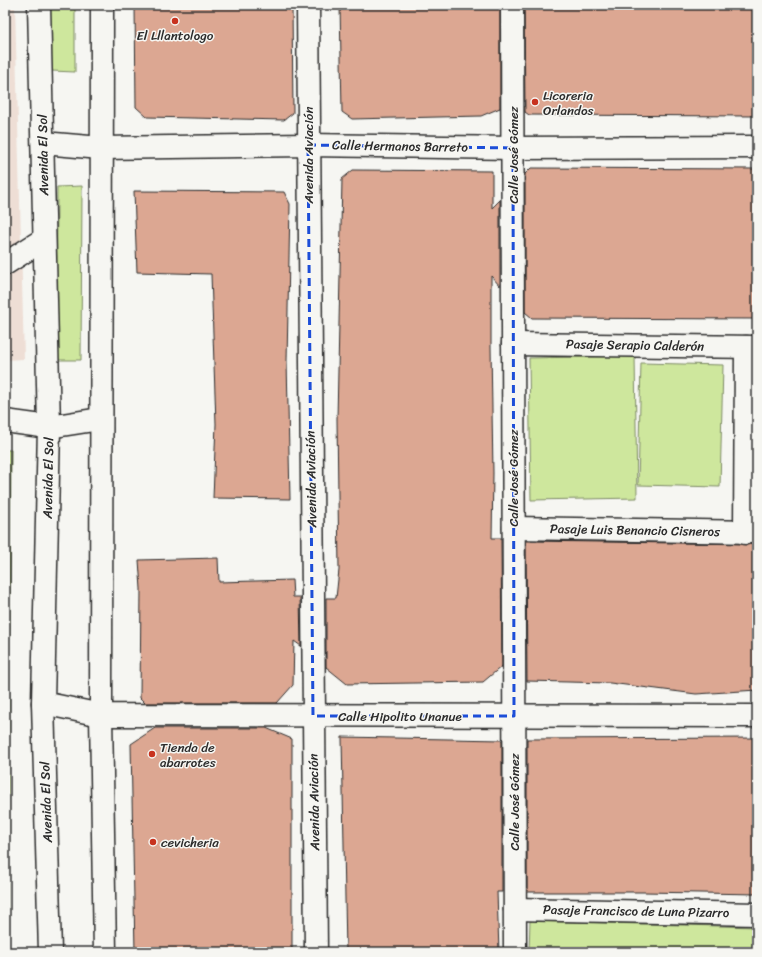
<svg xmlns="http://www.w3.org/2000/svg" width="762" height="957" font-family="Sriracha,sans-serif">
<rect width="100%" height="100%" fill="#f6f6f2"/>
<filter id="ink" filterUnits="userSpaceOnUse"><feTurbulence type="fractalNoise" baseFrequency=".025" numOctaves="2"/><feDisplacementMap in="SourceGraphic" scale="8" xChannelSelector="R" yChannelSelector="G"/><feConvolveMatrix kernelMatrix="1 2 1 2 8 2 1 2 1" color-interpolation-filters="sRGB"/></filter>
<g filter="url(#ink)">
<path fill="#eeded5" d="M5 5H15L24 359 5 360Z"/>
<g fill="#cee79d" stroke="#7c8964">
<path d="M50 5H75V72L52 71Z"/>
<path d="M82 186 81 360H56L57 187Z"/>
<path d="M635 356 637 498 531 500 529 358Z"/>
<path d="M641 363 723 365 720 487 638 485Z"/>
<path d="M5 450H11L7 952H5Z"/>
<path d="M530 921 757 927V952H529Z"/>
</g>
<g fill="#dca792" stroke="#2b2b2b">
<path d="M135 5H292L293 113 284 120 147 117 136 107Z"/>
<path d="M340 5H500V108L481 116 352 119 342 112Z"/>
<path d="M524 5H757V116L529 115 525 112Z"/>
<path d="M531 168 757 169V319L532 318 525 312V174Z"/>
<path d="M353 170 492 171V208L500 200V286L491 276V347L493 473 492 538H501L502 666 483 682 347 684 326 667V598H336L339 570 337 419 342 179Z"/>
<path d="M134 191 284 192 290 204 287 361 290 499 213 498 216 424 211 274 137 272Z"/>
<path d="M526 541 757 544V690L696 694 610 683 527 681Z"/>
<path d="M218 558 219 582 292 580 293 597H300L301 646 294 641 293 685 277 703H145L140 698 141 589 139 560Z"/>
<path d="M155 728H266L292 739V952H135L131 744Z"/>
<path d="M342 737 502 740V892H497L499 952H346Z"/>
<path d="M757 738V894L644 892H527V739Z"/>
</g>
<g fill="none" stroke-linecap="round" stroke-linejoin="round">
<defs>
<g id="minor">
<path d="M308 5 316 952"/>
<path d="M512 5 515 952"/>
<path d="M43 143 101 148 308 145 513 148 757 147"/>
<path d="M5 264 44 239"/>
<path d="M513 344 757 347"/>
<path d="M5 421 49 427 100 419"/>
<path d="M514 528 757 532"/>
<path d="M745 533 746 347"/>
<path d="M43 703 101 715 757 716"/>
<path d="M515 909 757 914"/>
</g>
<g id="major">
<path d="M39 5 49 427 43 703 50 952"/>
<path d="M102 5 101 715 105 952"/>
</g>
</defs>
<use href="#minor" stroke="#2b2b2b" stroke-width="25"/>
<use href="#major" stroke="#2b2b2b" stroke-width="25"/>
<use href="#minor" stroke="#f6f6f2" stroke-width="22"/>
<use href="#major" stroke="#f6f6f2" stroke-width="22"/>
</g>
</g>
<path fill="none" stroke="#1d4ed8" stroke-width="3" stroke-dasharray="8 5" stroke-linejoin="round" d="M308 145 513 148 514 716H313Z"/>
<g fill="#c8321e" stroke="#f6f6f2" stroke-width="1.5">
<circle cx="175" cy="21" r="4"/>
<circle cx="535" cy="102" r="4"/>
<circle cx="152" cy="754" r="4"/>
<circle cx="153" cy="842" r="4"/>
</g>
<g text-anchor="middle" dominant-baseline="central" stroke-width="3" stroke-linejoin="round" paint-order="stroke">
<g font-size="13" fill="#2b2b2b" stroke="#f6f6f2" text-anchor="start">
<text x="175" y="35" text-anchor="middle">El Lllantologo</text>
<text x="543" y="95">Licoreria<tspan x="543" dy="15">Orlandos</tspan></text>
<text x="160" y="747">Tienda de<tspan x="160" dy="15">abarrotes</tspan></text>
<text x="161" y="842">cevicheria</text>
</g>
<g font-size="13" fill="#2b2b2b" stroke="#f6f6f2">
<text transform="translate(400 146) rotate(1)">Calle Hermanos Barreto</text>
<text transform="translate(43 155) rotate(-91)">Avenida El Sol</text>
<text transform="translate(308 155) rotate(-90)">Avenida Aviación</text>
<text transform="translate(513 155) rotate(-90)">Calle José Gómez</text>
<text transform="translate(635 345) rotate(1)">Pasaje Serapio Calderón</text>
<text transform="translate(48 478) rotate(-89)">Avenida El Sol</text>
<text transform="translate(513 478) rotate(-90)">Calle José Gómez</text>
<text transform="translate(311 479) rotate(-91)">Avenida Aviación</text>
<text transform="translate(635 530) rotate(1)">Pasaje Luis Benancio Cisneros</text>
<text x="400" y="716">Calle Hipolito Unanue</text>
<text transform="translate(46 802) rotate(-92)">Avenida El Sol</text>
<text transform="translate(314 802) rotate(-91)">Avenida Aviación</text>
<text transform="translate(514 802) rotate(-90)">Calle José Gómez</text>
<text transform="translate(636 911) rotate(1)">Pasaje Francisco de Luna Pizarro</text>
</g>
</g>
<rect width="762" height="957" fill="none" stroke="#f6f6f2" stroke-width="20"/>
<rect x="10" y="10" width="742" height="937" fill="none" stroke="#2b2b2b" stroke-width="1.5" filter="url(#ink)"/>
</svg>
